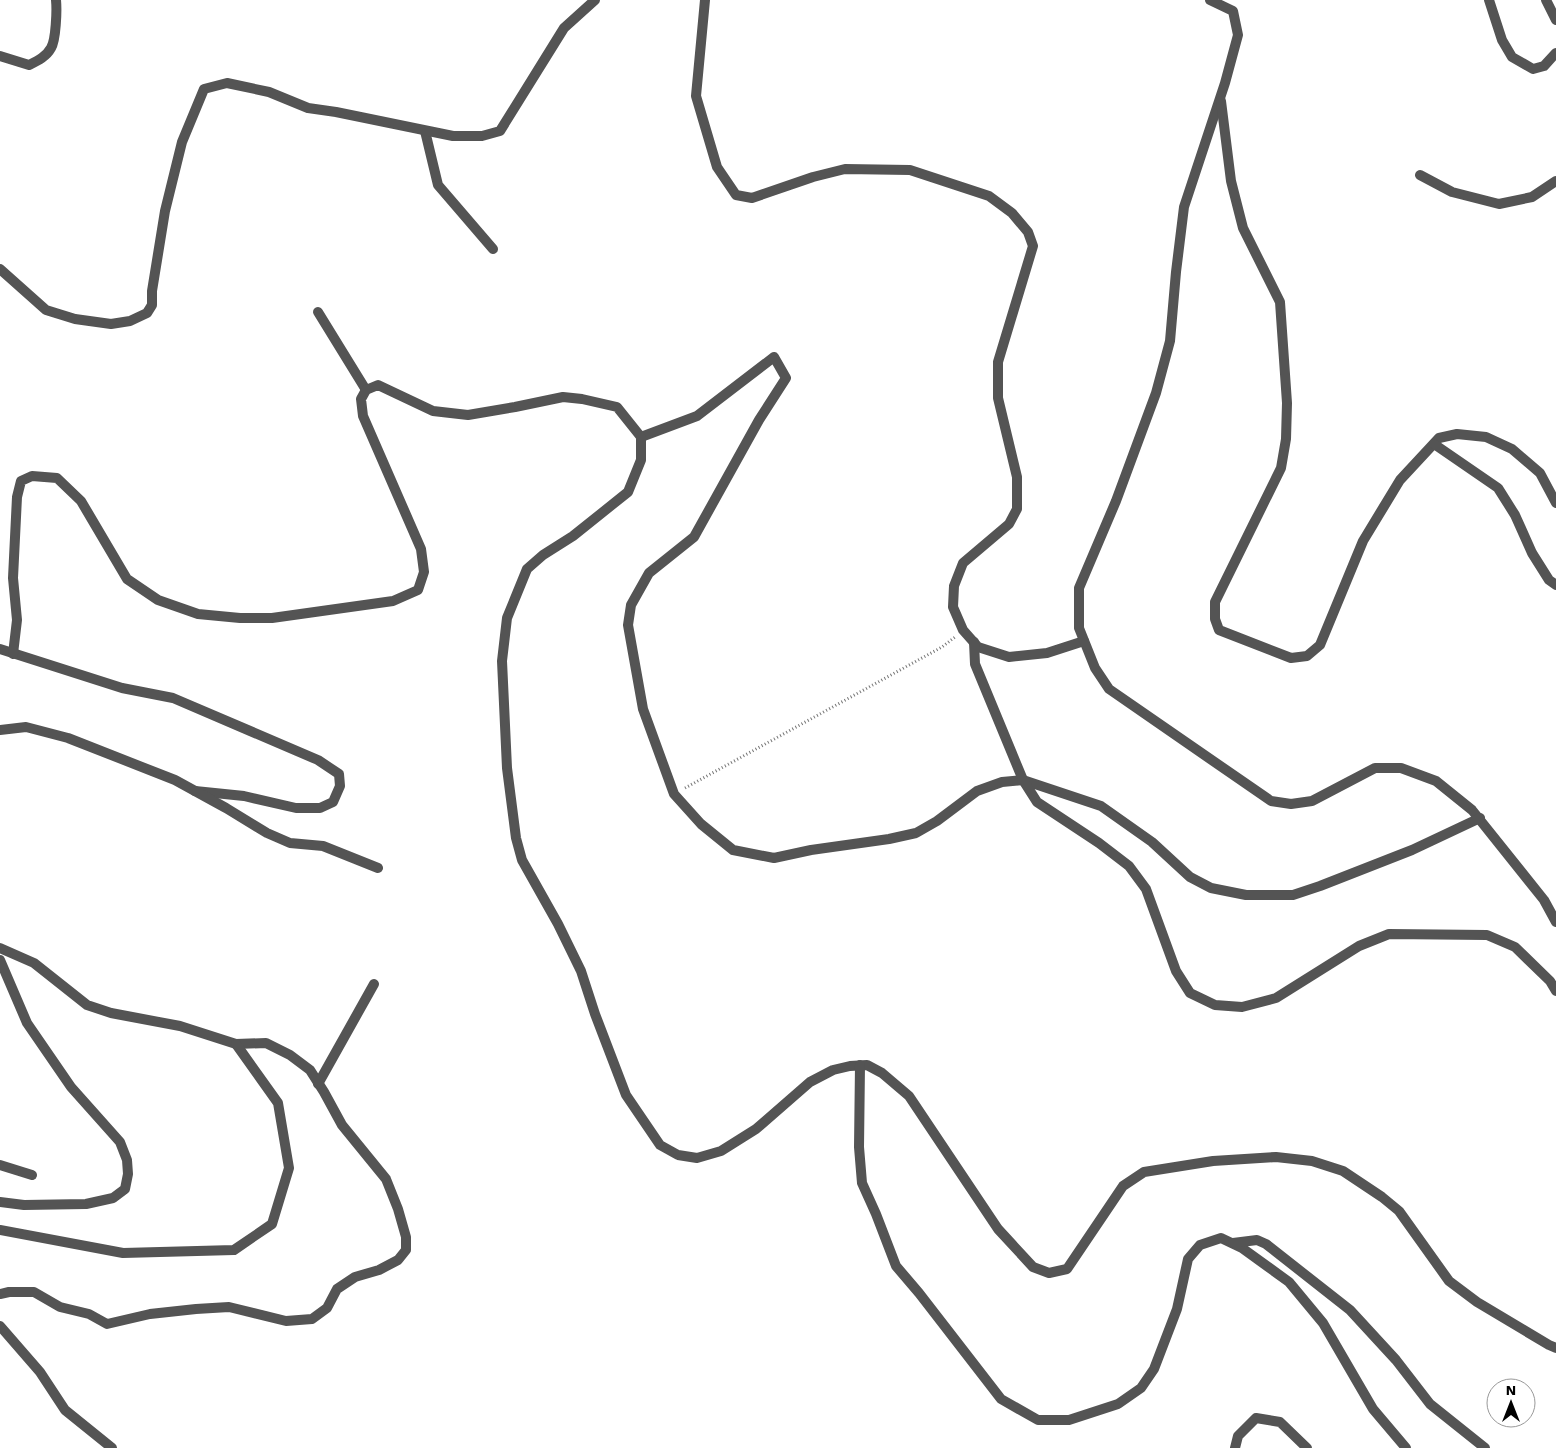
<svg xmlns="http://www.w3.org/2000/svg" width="1556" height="1448" font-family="'Work Sans',sans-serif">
<rect width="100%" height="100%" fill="#fff"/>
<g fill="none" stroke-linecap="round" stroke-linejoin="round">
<path stroke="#767676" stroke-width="3" stroke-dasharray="1 2.5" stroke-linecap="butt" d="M685 788 942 647 955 637"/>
<g stroke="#545454" stroke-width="10">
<path d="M705 0 696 96 717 167 736 195 752 198 813 177 845 169 910 170 989 196 1012 213 1028 232 1033 246 998 362V398L1017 477V509L1009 524 963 563 954 586 953 607 963 630 978 647 1009 657 1047 653 1084 641"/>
<path d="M1210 0 1233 11 1238 35 1225 83 1184 207 1176 272 1170 341 1156 393 1116 501 1079 588V628L1095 668 1109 689 1271 801 1291 804 1312 801 1375 768H1401L1436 781 1472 810 1544 900 1556 922"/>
<path d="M1489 0 1502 40 1512 57 1533 69 1544 66 1556 53"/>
<path d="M1546 0 1556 20"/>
<path d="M0 56 29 65C37 61 46 57 51 48 56 40 57 10 56 0"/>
<path d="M1221 101 1231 181 1243 228 1280 302 1287 403 1286 439 1281 468 1215 602V619L1219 630 1291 658 1307 656 1320 645 1363 541 1400 480 1439 438 1457 434 1486 437 1512 449 1540 473 1556 503"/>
<path d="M425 131 438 185 493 249"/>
<path d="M1420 175 1452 192 1499 204 1532 197 1556 181"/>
<path d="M0 269 46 310 75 319 111 324 130 321 147 313 152 305V291L165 211 182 142 204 89 227 83 269 92 308 108 336 112 453 136H482L500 131 564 28 595 0"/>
<path d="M318 312 366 390"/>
<path d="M641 437 697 416 774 357 786 378 759 420 694 537 649 573 631 605 628 625 643 709 674 794 701 824 733 850 774 858 811 850 889 839 916 833 937 821 977 791 1002 782 1023 780 1101 806 1152 842 1190 877 1211 888 1246 895H1293L1320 886 1412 850 1480 818"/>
<path d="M1434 444 1498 488 1515 515 1532 553 1549 580 1556 585"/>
<path d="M974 642 975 664 1023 780 1037 802 1099 843 1129 866 1146 889 1176 971 1190 993 1215 1005 1242 1007 1276 998 1359 946 1389 934 1487 935 1515 947 1550 981 1556 991"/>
<path d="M0 649 122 688 173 698 318 760 339 774 340 786 333 802 320 808H296L244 796 195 791"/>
<path d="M13 654 17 620 13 578 17 497 21 481 32 476 57 478 81 501 127 579 158 600 198 614 240 618H272L393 601 418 590 424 572 421 549 363 416 361 399 366 390 378 385 433 411 468 415 515 407 563 397 582 399 617 407 641 437V460L628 492 573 536 543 555 527 569 507 618 502 661 507 768 516 838 522 860 558 924 581 971 595 1014 626 1095 660 1145 678 1155 697 1158 721 1151 756 1129 810 1082 833 1070 850 1066 867 1065 882 1073 909 1096 998 1229 1033 1267 1049 1273 1067 1269 1123 1186 1144 1172 1213 1161 1276 1157 1312 1161 1343 1171 1382 1197 1399 1211 1449 1281 1477 1302 1549 1345 1556 1348"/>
<path d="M0 730 26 727 68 738 175 780 226 808 267 833 290 843 323 846 378 868"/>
<path d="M0 948 34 963 87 1005 111 1013 180 1026 236 1044 266 1043 290 1055 310 1070 324 1092 342 1125 386 1179 398 1209 406 1237V1250L398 1260 379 1270 355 1277 337 1289 327 1308 312 1319 286 1321 229 1307 196 1309 150 1314 107 1324 89 1314 60 1307 34 1292H9L0 1294"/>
<path d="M0 960 27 1023 71 1087 120 1142 127 1160 128 1174 125 1189 113 1198 86 1204 24 1205 0 1202"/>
<path d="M860 1065 859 1147 862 1183 876 1214 896 1266 919 1293 1001 1399 1038 1420H1069L1118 1404 1141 1388 1154 1369 1177 1309 1188 1259 1200 1245 1221 1238 1242 1248 1289 1282 1323 1323 1373 1409 1406 1448"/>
<path d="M318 1084 374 984"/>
<path d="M0 1165 32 1175"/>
<path d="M0 1230 123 1253 234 1250 272 1224 289 1168 278 1103 236 1044"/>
<path d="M1233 1243 1257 1240 1266 1244 1350 1310 1396 1360 1430 1404 1485 1448"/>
<path d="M0 1326 40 1372 65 1410 112 1448"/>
<path d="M1235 1448 1238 1436 1256 1418 1280 1422 1307 1448"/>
</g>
</g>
<g transform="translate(1511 1403)"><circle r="24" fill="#ffffff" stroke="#999999"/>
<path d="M0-4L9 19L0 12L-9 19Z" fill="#000000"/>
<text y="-8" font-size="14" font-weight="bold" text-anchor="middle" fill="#000000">N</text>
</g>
</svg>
